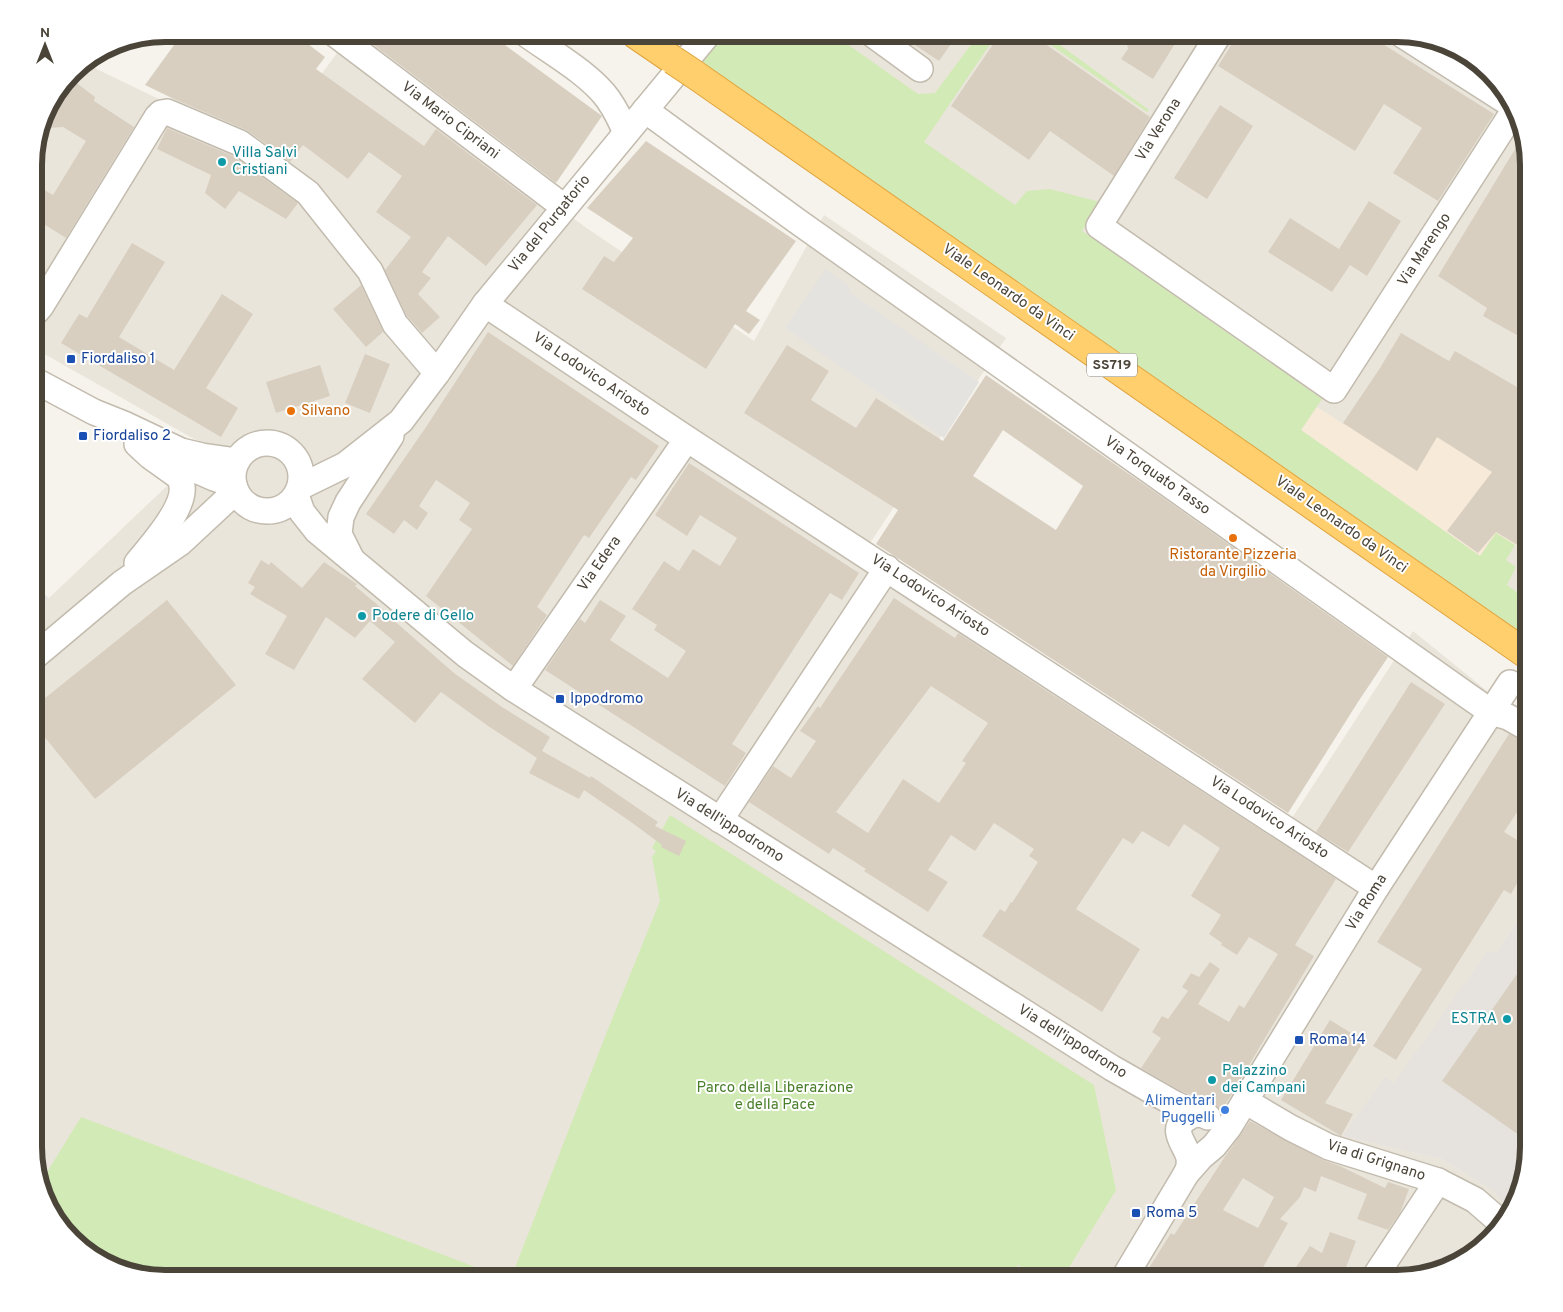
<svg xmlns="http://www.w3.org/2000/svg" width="1563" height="1312" font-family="Overpass,sans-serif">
<rect width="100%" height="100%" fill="#f6f3ec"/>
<g fill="#eae5da">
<path d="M691 34H1398L1448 44 1485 67 1519 115 1529 165V617Z"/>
<path d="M340 49 588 229 754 341 824 215 1006 338 868 546 1292 818 1413 631 1529 725V904L1496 953 1488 951 1394 1084 1385 1076 1344 1136 1441 1159 1496 1191 1509 1213 1496 1234 1448 1268 1398 1278H165L115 1268 78 1245 47 1205 34 1155V614L49 598 208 447 34 348V156L47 107 78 67 84 63 265 150Z"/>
</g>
<path fill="#f7ead8" d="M1496 391 1529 411V554L1496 533 1480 556 1301 430 1317 407 1345 425 1353 413Z"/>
<path fill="#e6e2dd" d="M1529 904V1147L1519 1197 1509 1213 1495 1191 1441 1159 1343 1136 1385 1076 1394 1083 1488 950 1496 953Z"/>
<g fill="#d2eab5">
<path d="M729 34H833L918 94 935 93 979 34H997L924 142 1015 205 1027 191 1050 189 1100 202 1082 231 1322 399 1301 430 1480 556 1496 533 1515 545 1506 560 1516 567 1507 585 1529 601V614L1519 631 701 61 714 44Z"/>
<path d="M1035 34H1045L1149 110 1147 112Z"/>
<path d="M670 815 1094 1085 1116 1190 1064 1276C1043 1282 1035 1276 1018 1265L1010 1278H511L608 1029 660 901 652 857 656 851 652 848Z"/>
<path d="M81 1117 504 1278H165L115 1268 78 1245 47 1205 41 1182Z"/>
</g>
<g fill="#e5e3e0">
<path d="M826 269 851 288 849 292 979 382 944 438 785 328Z"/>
<path d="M34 587 49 598 34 614Z"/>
<path d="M1018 1265 1039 1278H1010Z"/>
</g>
<g fill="#d8cfc1" fill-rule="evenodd">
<path d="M182 34H295L325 57 316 69 424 146 436 129 537 205 486 266 448 236 422 272 431 278 418 294 440 317 422 333 407 316 385 270 411 237 376 212 402 176 369 152 348 179 303 145 290 162 246 130 176 100 145 85Z"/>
<path d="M359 34H490L602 116 556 183Z"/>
<path d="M898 34H958L939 61Z"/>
<path d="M1000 34H1031L1150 117 1114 176 1050 131 1029 160 951 106Z"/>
<path d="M1125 34H1181L1153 79 1121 59 1128 49Z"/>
<path d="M1238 34H1367L1494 114 1438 201 1393 173 1422 128 1384 104 1355 151 1218 66Z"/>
<path d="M74 81 95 97 94 101 134 127 66 238 34 218V184L53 195 86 141 63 127 48 128Z"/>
<path d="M1220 105 1253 126 1207 199 1174 178Z"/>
<path d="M167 128 233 156 298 203 286 219 239 191 225 209 205 193 211 175 157 149Z"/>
<path d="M1523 136 1529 165V342L1483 316 1487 308 1438 276Z"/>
<path d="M646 141 796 241 746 311 760 320 749 334 735 324 706 369 582 289 604 256 614 262 633 238 587 208Z"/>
<path d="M1369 201 1401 221 1367 276 1350 265 1332 292 1268 252 1290 218 1339 249Z"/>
<path d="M132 243 165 262 119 337 174 370 222 294 253 314 206 388 238 408 221 437 61 343 79 314 87 318Z"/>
<path d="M361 285 383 332 366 347 333 309Z"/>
<path d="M488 332 659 446 636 480 631 477 589 538 584 535 537 607 547 615 513 666 426 596 472 529 459 520 470 503 436 480 419 506 428 513 417 530 404 520 394 534 366 514 426 427Z"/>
<path d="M1401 333 1449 361 1455 351 1529 394V552L1496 532 1478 553 1447 531 1492 472 1437 437 1417 471 1343 423 1380 368Z"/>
<path d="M787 345 829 371 811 400 856 428 876 398 943 441 986 375 1155 492 1388 657 1358 702 1288 813 876 544 898 510 744 413ZM1003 430 1083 486 1056 530 973 476Z"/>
<path d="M365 354 390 364 370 413 345 403Z"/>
<path d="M320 365 330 396 276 413 266 382Z"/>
<path d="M689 463 859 573 842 600 830 593 732 744 746 753 725 786 545 670 580 619 585 623 600 600 626 616 610 640 668 678 686 651 654 630 657 625 632 609 664 561 679 571 693 549 720 566 737 538 700 515 687 536 655 515Z"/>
<path d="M261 560 269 565 271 562 302 588 324 562 357 584 355 586 392 617 391 618 454 673 502 707 550 737 542 751 590 778 591 776 658 822 655 826 686 841 679 856 661 847 662 845 631 822 584 790 579 799 529 773 537 758 488 726 441 692 415 723 362 679 395 642 370 621 355 638 326 617 294 670 265 654 287 616 250 594 255 587 248 583Z"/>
<path d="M894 598 955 638 958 633 1336 879 1295 945 1314 956 1221 1112 1219 1108 1214 1104 1181 1091 1141 1068 1161 1038 1152 1032 1162 1016 1168 1019 1188 991 1182 987 1191 973 1199 977 1210 962 1220 969 1198 1004 1229 1022 1239 1005 1244 1008 1278 954 1249 937 1237 955 1221 945 1222 943 1209 934 1221 915 1191 896 1220 848 1184 824 1169 847 1142 831 1133 844 1123 838 1076 909 1140 949 1102 1012 982 936 1000 909 1005 912 1011 902 1012 903 1038 862 1029 856 1034 849 994 823 975 851 951 835 928 870 948 882 928 912 864 871 866 869 833 848 829 854 749 802 773 766 791 778 816 741 800 731 818 706 820 708ZM931 686 988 723 962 761 966 763 939 803 903 779 868 833 836 812Z"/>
<path d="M167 600 236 685 95 799 34 724V707Z"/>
<path d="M1411 682 1445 704 1348 852 1316 832Z"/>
<path d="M1509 734 1522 741 1529 743V794L1504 832 1529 847V862L1511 894 1504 890 1396 1060 1373 1046 1422 969 1377 942Z"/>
<path d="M1529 957V1142L1442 1081Z"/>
<path d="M1330 1020 1364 1041 1325 1103 1353 1114 1341 1136 1281 1100Z"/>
<path d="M1250 1121 1323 1160 1340 1166 1385 1188 1388 1182 1409 1189 1400 1213 1388 1230 1357 1219 1367 1194 1321 1176 1316 1192 1304 1187 1300 1197 1280 1219 1288 1223 1257 1278H1157L1147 1271 1171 1233 1174 1235 1226 1155ZM1243 1178 1274 1197 1258 1228 1223 1210Z"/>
<path d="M1330 1232 1356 1241 1342 1278H1289L1310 1246 1322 1253Z"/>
</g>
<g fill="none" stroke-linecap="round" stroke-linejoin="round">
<defs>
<g id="minor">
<path d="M335 34 564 207"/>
<path d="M526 34C551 52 590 74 608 99 615 109 621 121 626 133"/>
<path d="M872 34 920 69"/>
<path d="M1219 34 1099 226 1334 390 1515 109"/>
<path d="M1401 34 1512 105"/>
<path d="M645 110 797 221 1468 696 1491 712 1508 717 1529 729"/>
<path d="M485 304 687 439 1376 888"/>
<path d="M34 314 41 306 157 117 161 113 167 112 240 143 308 193 370 271 395 324 437 373"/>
<path d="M34 380 94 412 124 424 181 451 202 456 237 461"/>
<circle cx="267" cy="477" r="34"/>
<path d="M173 460 214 478 234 485"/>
<path d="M300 487 345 465 401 421 437 373 485 304 708 34"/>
<path d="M296 495 302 512 317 531 465 654 514 689 1112 1068 1175 1104 1198 1114"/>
<path d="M351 558 339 534 341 517 348 502 391 436"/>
<path d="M137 563C151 545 196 499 178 476L150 456 137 444"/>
<path d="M34 657 122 583 180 543 236 491"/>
<path d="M514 689 687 439"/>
<path d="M720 820 887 568"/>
<path d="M1245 1101 1291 1128 1329 1147 1438 1181 1475 1200 1498 1220 1501 1227"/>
<path d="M1186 1174C1189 1169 1190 1164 1189 1158 1186 1144 1167 1129 1189 1117 1195 1113 1202 1114 1208 1117"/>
<path d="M1124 1278 1186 1174 1201 1157 1214 1146 1229 1127 1376 888 1510 683"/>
<path d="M1374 1278 1438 1181"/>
</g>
<g id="highway">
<path d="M635 34 673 60"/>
<path d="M694 74 1529 656"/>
</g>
</defs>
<use href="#minor" stroke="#c2bbae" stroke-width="28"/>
<use href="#highway" stroke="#e0a43c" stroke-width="30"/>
<use href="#minor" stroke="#fff" stroke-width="25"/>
<use href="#highway" stroke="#ffcf6e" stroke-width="28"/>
<defs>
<path id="highway-bridge" d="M673 60 694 74"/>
</defs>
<use href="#highway-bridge" stroke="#e0a43c" stroke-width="30" stroke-linecap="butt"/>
<use href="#highway-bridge" stroke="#ffcf6e" stroke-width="28"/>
</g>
<g fill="#0f9aa8" stroke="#fff" stroke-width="2">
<circle cx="222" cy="162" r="5"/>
<circle cx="362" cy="616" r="5"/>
<circle cx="1507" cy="1019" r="5"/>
<circle cx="1212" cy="1080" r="5"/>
</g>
<g fill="#1a4fb4" stroke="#fff" stroke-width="2">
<rect x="66" y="354" width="10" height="10" rx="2.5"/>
<rect x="78" y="431" width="10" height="10" rx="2.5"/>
<rect x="555" y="694" width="10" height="10" rx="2.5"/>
<rect x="1294" y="1035" width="10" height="10" rx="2.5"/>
<rect x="1131" y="1208" width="10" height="10" rx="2.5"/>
</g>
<g fill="#e8710a" stroke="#fff" stroke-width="2">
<circle cx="291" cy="411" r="5"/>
<circle cx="1233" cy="538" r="5"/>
</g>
<circle fill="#3f7fe0" stroke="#fff" stroke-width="2" cx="1225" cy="1110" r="5"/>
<g text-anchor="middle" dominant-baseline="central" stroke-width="4" stroke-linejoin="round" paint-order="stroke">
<rect fill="#fff" stroke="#817c74" stroke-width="1" x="1087" y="353.5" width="50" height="23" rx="4"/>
<g font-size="14" font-weight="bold" fill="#4b4439">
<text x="1112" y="365">SS719</text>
</g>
<g font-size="15" fill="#4b4439" stroke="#fff">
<text transform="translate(450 121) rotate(37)">Via Mario Cipriani</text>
<text transform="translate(1159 130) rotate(-58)">Via Verona</text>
<text transform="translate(550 224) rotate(-51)">Via del Purgatorio</text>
<text transform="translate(1425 250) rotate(-57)">Via Marengo</text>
<text transform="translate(1008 293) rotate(35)">Viale Leonardo da Vinci</text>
<text transform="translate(591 375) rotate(34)">Via Lodovico Ariosto</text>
<text transform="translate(1157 476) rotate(35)">Via Torquato Tasso</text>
<text transform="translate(1341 525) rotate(35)">Viale Leonardo da Vinci</text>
<text transform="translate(600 564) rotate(-55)">Via Edera</text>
<text transform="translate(930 596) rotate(33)">Via Lodovico Ariosto</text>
<text transform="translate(1269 818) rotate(33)">Via Lodovico Ariosto</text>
<text transform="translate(729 826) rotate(32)">Via dell'ippodromo</text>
<text transform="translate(1367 903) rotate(-58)">Via Roma</text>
<text transform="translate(1072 1042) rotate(32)">Via dell'ippodromo</text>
<text transform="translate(1376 1161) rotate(18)">Via di Grignano</text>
</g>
<g font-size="15" fill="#0d838f" stroke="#fff" text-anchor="start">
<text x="232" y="153">Villa Salvi<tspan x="232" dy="17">Cristiani</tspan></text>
<text x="372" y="616">Podere di Gello</text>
<text x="1497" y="1019" text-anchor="end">ESTRA</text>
<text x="1222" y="1071">Palazzino<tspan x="1222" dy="17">dei Campani</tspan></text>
</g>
<g font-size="15" fill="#164399" stroke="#fff" text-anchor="start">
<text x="81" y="359">Fiordaliso 1</text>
<text x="93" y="436">Fiordaliso 2</text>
<text x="570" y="699">Ippodromo</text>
<text x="1309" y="1040">Roma 14</text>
<text x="1146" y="1213">Roma 5</text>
</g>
<g font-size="15" fill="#c56008" stroke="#fff" text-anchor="start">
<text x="301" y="411">Silvano</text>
<text x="1233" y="555" text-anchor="middle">Ristorante Pizzeria<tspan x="1233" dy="17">da Virgilio</tspan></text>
</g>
<g font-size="15" fill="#4a7f2a" stroke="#fff">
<text x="775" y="1088">Parco della Liberazione<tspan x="775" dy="17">e della Pace</tspan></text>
</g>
<g font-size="15" fill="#366cbe" stroke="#fff" text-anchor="end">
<text x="1215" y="1101">Alimentari<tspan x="1215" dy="17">Puggelli</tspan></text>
</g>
</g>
<path d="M0 0H1563V1312H0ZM165 42H1397A123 123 0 0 1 1520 165V1147A123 123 0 0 1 1397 1270H165A123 123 0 0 1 42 1147V165A123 123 0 0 1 165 42Z" fill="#fff" fill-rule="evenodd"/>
<path fill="none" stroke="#4b4439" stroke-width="6" d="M165 42H1397A123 123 0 0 1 1520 165V1147A123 123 0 0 1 1397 1270H165A123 123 0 0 1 42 1147V165A123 123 0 0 1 165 42Z"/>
<g transform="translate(45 45)" stroke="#ffffff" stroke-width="4" paint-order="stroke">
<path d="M0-4L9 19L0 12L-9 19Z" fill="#4b4439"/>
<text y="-8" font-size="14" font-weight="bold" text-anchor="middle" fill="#4b4439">N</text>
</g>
</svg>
